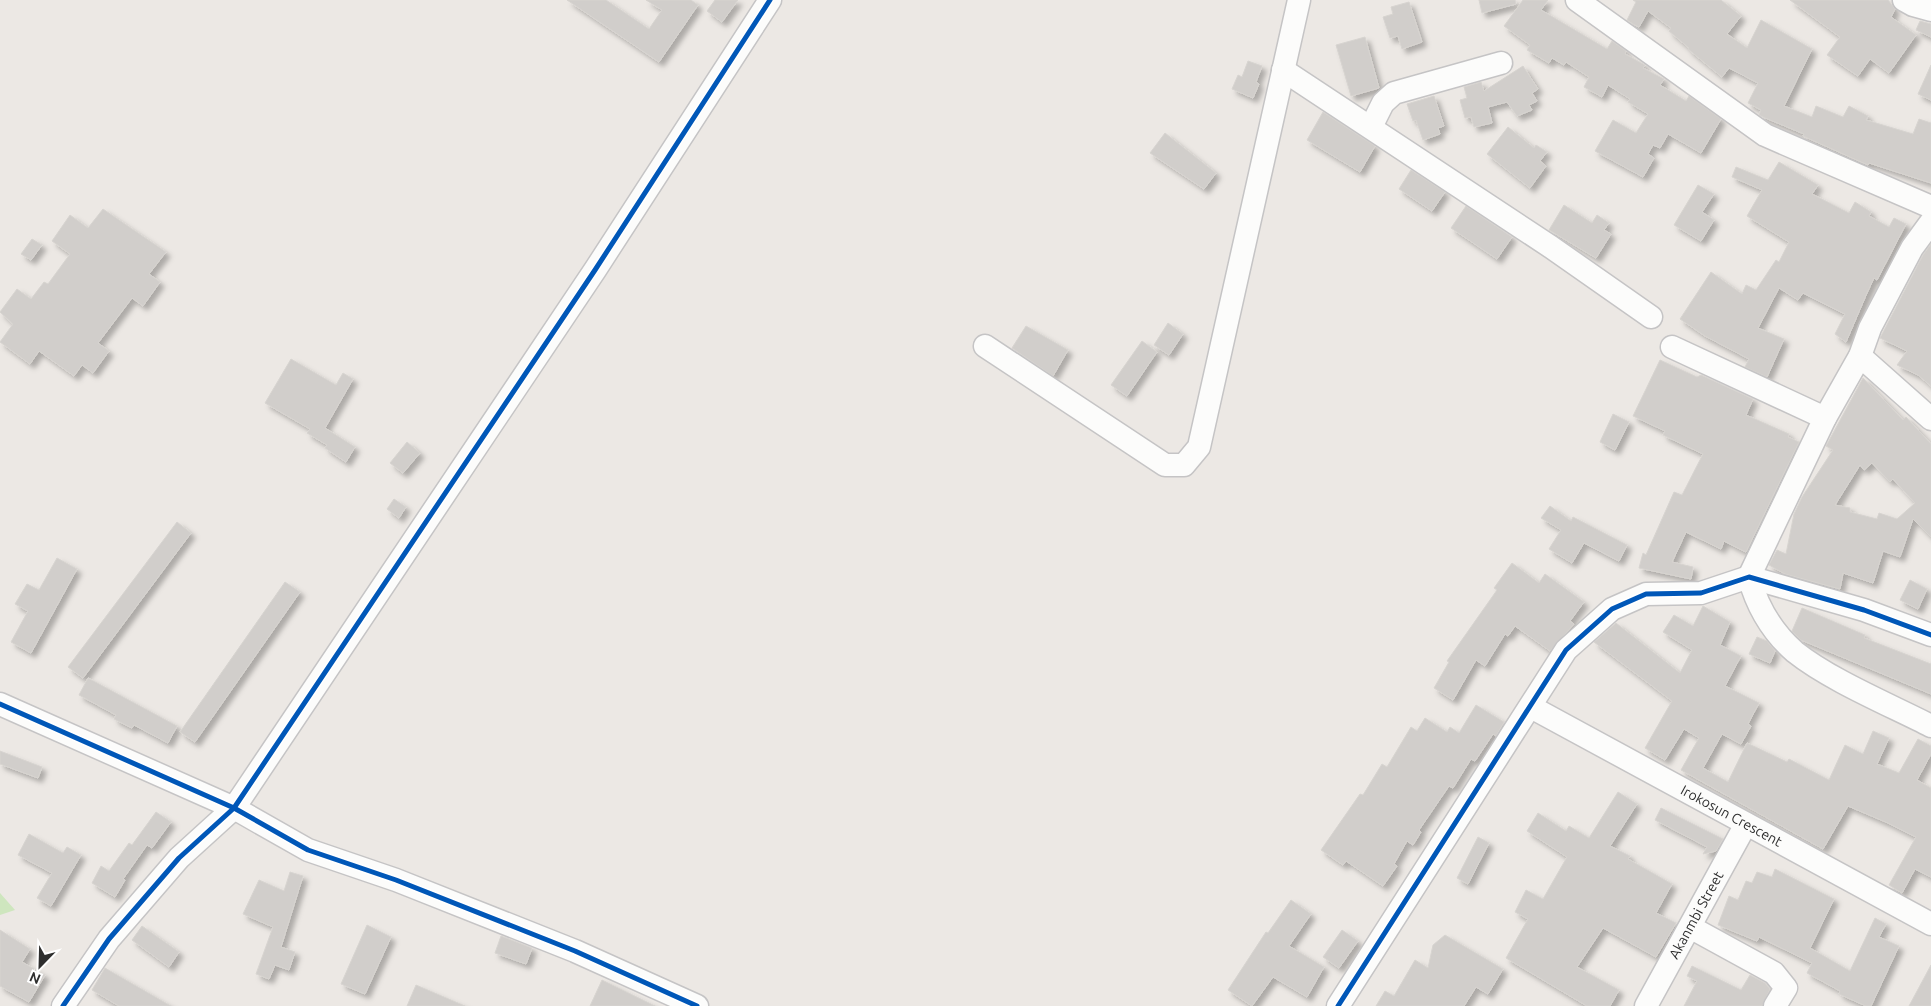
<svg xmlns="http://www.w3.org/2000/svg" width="1931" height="1006" font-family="Ubuntu,sans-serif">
<defs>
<filter id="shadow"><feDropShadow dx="4.5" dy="4.5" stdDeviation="2.5" flood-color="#0004"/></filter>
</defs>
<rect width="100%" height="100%" fill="#ece8e4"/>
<path fill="#cee6be" d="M0 893 15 910 0 915Z"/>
<g fill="#d1cecb" stroke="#d7d4d0" fill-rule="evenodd" filter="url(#shadow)">
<path d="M567 0H606L649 29 662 10 646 0H691L698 5 659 62Z"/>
<path d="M715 0H738L722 22 707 11Z"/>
<path d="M1479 0H1515L1516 4 1482 13Z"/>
<path d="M1523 0H1548L1541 10 1607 49 1612 41 1626 51 1625 54 1645 65 1643 68 1664 79 1660 85 1686 101 1689 96 1721 119 1701 153 1668 134 1660 148 1653 145 1648 154 1654 158 1643 177 1595 151 1613 120 1636 133 1648 114 1628 102 1630 99 1608 85 1602 97 1584 87 1589 77 1566 62 1564 65 1552 58 1549 63 1527 50 1530 45 1504 26Z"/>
<path d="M1633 0H1721L1741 16 1727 34 1747 48 1761 20 1812 49 1784 106 1812 117 1816 106 1843 117 1849 106 1868 116 1866 120 1913 134 1919 119 1931 123V183L1869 163 1868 165 1803 136 1804 134 1763 117 1759 115 1761 110 1748 103 1758 83 1729 68 1722 77 1688 49 1689 48 1669 31 1671 28 1648 11 1639 27 1633 24 1627 20 1636 2Z"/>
<path d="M1790 0H1888L1895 9 1891 17 1916 35 1889 73 1870 59 1858 76 1827 55 1840 37Z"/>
<path d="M1409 2 1422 42 1402 49 1398 36 1390 38 1383 17 1393 14 1391 7Z"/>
<path d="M1920 21 1931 24V37L1916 30Z"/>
<path d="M1365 37 1379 88 1351 96 1336 45Z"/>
<path d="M1248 61 1262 66 1256 82 1259 84 1253 98 1232 89 1238 75 1242 77Z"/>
<path d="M1931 65V100L1918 94Z"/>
<path d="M1523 66 1538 89 1532 93 1537 101 1529 105 1532 110 1517 116 1507 102 1488 107 1492 123 1474 127 1471 117 1465 118 1460 100 1467 98 1464 87 1481 82 1484 91Z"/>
<path d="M1434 96 1444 126 1438 128 1440 134 1423 140 1416 120 1413 121 1407 104Z"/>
<path d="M1323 112 1375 146 1360 172 1307 140Z"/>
<path d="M1508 127 1534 148 1536 145 1547 152 1540 161 1546 166 1530 188 1487 154Z"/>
<path d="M1165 133 1216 173 1204 189 1150 153Z"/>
<path d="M1779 162 1818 185 1812 194 1849 213 1855 202 1871 212 1869 216 1889 227 1894 218 1906 224 1877 280 1874 278 1867 293 1846 342 1835 334 1845 314 1803 293 1798 300 1779 288 1758 328 1784 339 1767 377 1745 367 1749 359 1705 336 1680 319 1711 272 1742 294 1746 285 1756 290 1776 260 1779 262 1789 242 1747 216 1762 190 1732 177 1736 167 1768 180Z"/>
<path d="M1411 170 1445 192 1432 211 1399 189Z"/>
<path d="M1698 185 1714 194 1702 212 1714 220 1701 241 1674 225Z"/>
<path d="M1564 205 1592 223 1597 215 1609 223 1604 230 1611 234 1596 258 1549 230Z"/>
<path d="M1466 206 1512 237 1497 259 1451 228Z"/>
<path d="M103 209 166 252 149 274 160 282 143 306 132 298 98 343 109 351 93 373 82 365 74 376 39 351 30 364 0 342 13 324 0 312 17 289 31 299 44 282 48 284 70 254 52 241 70 215 88 228Z"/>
<path d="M32 239 42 245 31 260 21 254Z"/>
<path d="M1931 244V386L1918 375 1897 365 1907 351 1880 338 1923 255Z"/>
<path d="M1168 323 1183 334 1169 355 1154 345Z"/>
<path d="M1026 326 1068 350 1053 376 1012 348Z"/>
<path d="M1142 341 1157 352 1127 396 1111 385Z"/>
<path d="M291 359 336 385 343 373 353 379 325 428 355 447 346 462 325 448 327 445 307 433 310 429 265 403Z"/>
<path d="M1660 360 1697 377 1701 375 1753 399 1746 415 1789 434 1788 437 1799 442 1746 552 1724 541 1721 549 1686 532 1672 562 1693 567 1691 579 1639 568 1643 553 1646 555 1674 492 1682 495 1703 454 1663 435 1665 431 1633 416Z"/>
<path d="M1863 378 1903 420 1906 417 1931 444V537L1913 519 1900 557 1883 551 1873 583 1843 573 1840 589 1785 574 1769 565 1777 550 1786 554 1794 514 1802 497 1833 450 1826 446ZM1872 463 1890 482 1893 479 1915 503 1897 519 1879 513 1877 519 1850 512V508L1835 505 1860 465 1864 470Z"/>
<path d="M1613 414 1629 422 1615 450 1600 442Z"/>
<path d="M407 442 420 453 403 473 390 463Z"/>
<path d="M394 499 406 507 399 518 387 509Z"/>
<path d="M1550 506 1571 521 1573 517 1627 545 1619 561 1584 543 1572 563 1549 549 1561 530 1541 518Z"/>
<path d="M177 522 191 533 83 678 68 667Z"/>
<path d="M57 558 77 569 31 653 11 642 28 611 15 604 27 584 39 590Z"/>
<path d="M1512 563 1539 583 1545 574 1584 602 1570 621 1574 624 1550 651 1515 626 1508 636 1505 634 1485 666 1476 660 1453 700 1434 688 1449 662 1447 661 1497 590 1494 588Z"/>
<path d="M1910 580 1927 589 1918 609 1900 600Z"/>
<path d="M285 582 300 592 195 742 180 732Z"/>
<path d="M1703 606 1730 622 1720 645 1741 656 1725 686 1759 703 1748 724 1751 726 1741 744 1722 734 1703 768 1728 782 1747 743 1787 762 1789 759 1829 780 1845 745 1863 754 1873 731 1889 738 1877 764 1899 773 1918 739 1931 746V754L1917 780 1931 788V877L1915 869 1902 893 1889 885 1916 837 1888 823 1848 806 1823 849 1681 770 1699 738 1684 729 1665 760 1645 748 1672 701 1594 642 1616 623 1680 673 1692 650 1663 632 1674 615 1693 626Z"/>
<path d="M1802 608 1865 635 1864 638 1931 664V694L1801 640 1792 631Z"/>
<path d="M1757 637 1767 641 1775 651 1770 663 1749 654Z"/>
<path d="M88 678 177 726 168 743 134 725 132 728 114 719 116 715 79 695Z"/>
<path d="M1476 705 1504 722 1496 736 1493 734 1475 761 1471 759 1453 788 1449 786 1419 830 1421 832 1413 845 1407 841 1394 864 1397 866 1383 886 1346 861 1343 865 1321 850 1360 794 1363 795 1382 764 1387 767 1411 727 1417 731 1425 718 1447 732 1450 727 1459 733Z"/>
<path d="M0 751 42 767 38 778 0 764Z"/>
<path d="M1618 792 1637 804 1610 846 1630 856 1628 859 1672 884 1656 913 1676 923 1656 957 1603 928 1577 967 1619 990 1610 1006H1587L1506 958 1528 919 1515 912 1526 890 1543 899 1567 857 1527 831 1538 813 1566 831 1569 826 1589 838Z"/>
<path d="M1661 808 1723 839 1716 851 1703 854 1707 847 1655 820Z"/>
<path d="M156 812 171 822 152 848 147 845 123 879 125 880 115 897 92 883 101 866 109 871 129 843 132 845Z"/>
<path d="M29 834 63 853 67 847 81 855 51 906 37 898 52 873 18 855Z"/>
<path d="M1478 837 1489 843 1468 884 1457 878Z"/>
<path d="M1775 869 1834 899 1810 948 1850 971 1875 918 1886 924 1879 937 1899 946 1871 1006H1866L1839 994 1840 991 1807 973 1812 963 1759 937 1757 941 1718 925 1729 896 1738 900 1746 881 1752 883 1757 872 1772 877Z"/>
<path d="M290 872 303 876 281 947 295 952 289 970 275 965 269 979 256 974 273 927 243 914 259 880 284 891Z"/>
<path d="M1291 900 1311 914 1289 946 1324 967 1307 997 1273 977 1252 1006 1228 990 1266 932 1268 933Z"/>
<path d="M367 925 391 937 365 994 341 984Z"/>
<path d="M142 926 179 952 169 967 132 940Z"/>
<path d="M0 930 30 949 22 962 45 975 29 1002 0 986Z"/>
<path d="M1342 930 1358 941 1339 968 1323 957Z"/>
<path d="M1445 935 1503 969 1488 994 1476 987 1464 1006H1376L1385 991 1394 996 1415 960 1428 968 1433 945Z"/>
<path d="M501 936 532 948 526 964 495 953Z"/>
<path d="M1931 965V1006H1909Z"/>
<path d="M1692 966 1741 990 1750 975 1765 983 1770 989 1762 1006H1684L1697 981 1687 976Z"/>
<path d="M105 968 171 1006H119L92 990Z"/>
<path d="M602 980 655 1006H590Z"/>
<path d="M416 985 465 1006H407Z"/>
</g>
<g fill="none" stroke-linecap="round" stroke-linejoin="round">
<defs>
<g id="minor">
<path d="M1577 0 1765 135 1931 207"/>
<path d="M1904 0 1913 5 1931 10"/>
<path d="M1283 70 1551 247 1651 317"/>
<path d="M1371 127 1383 103 1394 93 1501 63"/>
<path d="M1931 222 1912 248 1870 328 1860 356 1825 418 1749 577C1757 606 1772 632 1795 652 1830 680 1890 705 1931 726"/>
<path d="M985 346 1165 465H1184L1199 447 1299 0"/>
<path d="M1672 347 1825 418"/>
<path d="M1860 356 1931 419"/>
<path d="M0 704 234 808 308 850 396 880 575 951 697 1006"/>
<path id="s1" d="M1531 707 1931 924"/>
<path d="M1690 927 1774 973 1786 988 1775 1006"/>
<path d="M63 1006 109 939 179 858 234 808 595 270 770 0"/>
<path d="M1338 1006 1566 650 1612 609 1646 594 1701 593 1749 577 1864 610 1931 635"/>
<path id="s2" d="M1646 1006 1746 824"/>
</g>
</defs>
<use href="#minor" stroke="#c5c4c5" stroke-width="25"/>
<use href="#minor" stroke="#fcfcfb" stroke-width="22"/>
<defs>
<g id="cycleway">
<path d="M0 704 234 808 308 850 396 880 575 951 697 1006"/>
<path d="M63 1006 109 939 179 858 234 808 595 270 770 0"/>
<path d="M1338 1006 1566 650 1612 609 1646 594 1701 593 1749 577 1864 610 1931 635"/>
</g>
</defs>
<use href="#cycleway" stroke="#fff" stroke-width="8"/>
<use href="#cycleway" stroke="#0057b8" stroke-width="5"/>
</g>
<g text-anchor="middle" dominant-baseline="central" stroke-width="5" stroke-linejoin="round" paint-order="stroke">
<g font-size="14" fill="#2e2e2e" stroke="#fff">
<text stroke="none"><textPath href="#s1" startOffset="228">Irokosun Crescent</textPath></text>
<text stroke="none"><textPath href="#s2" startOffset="104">Akanmbi Street</textPath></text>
</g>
</g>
<g transform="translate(40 966) rotate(203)" stroke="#ffffff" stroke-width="4" paint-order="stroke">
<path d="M0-4L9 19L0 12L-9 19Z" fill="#2e2e2e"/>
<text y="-8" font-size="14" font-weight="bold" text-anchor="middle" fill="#2e2e2e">N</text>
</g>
</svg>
